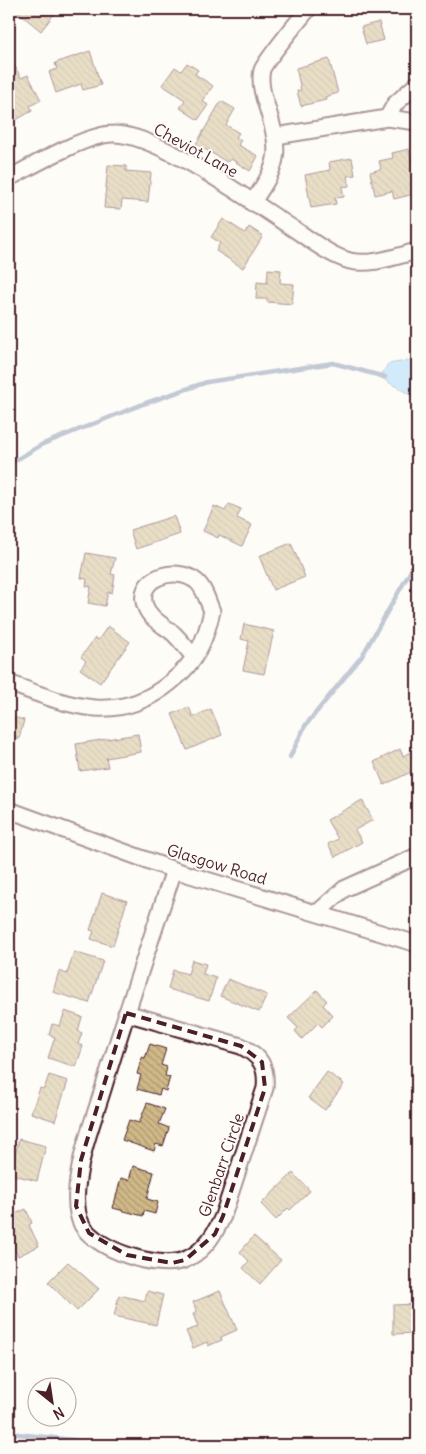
<svg xmlns="http://www.w3.org/2000/svg" width="426" height="1454" font-family="Delius,sans-serif">
<defs>
<pattern id="building-back-hatch" width="6" height="6" patternUnits="userSpaceOnUse" patternTransform="scale(1.25)"><rect width="6" height="6" fill="#d0b988"/><path d="M-1 5l2 2M0 0l6 6M5-1l2 2" fill="none" stroke="#ab966f"/></pattern>
</defs>
<rect width="100%" height="100%" fill="#fdfcf7"/>
<filter id="ink" filterUnits="userSpaceOnUse"><feTurbulence type="fractalNoise" baseFrequency=".02" numOctaves="2"/><feDisplacementMap in="SourceGraphic" scale="10" xChannelSelector="R" yChannelSelector="G"/><feConvolveMatrix kernelMatrix="1 2 1 2 8 2 1 2 1" color-interpolation-filters="sRGB"/></filter>
<g filter="url(#ink)">
<path fill="#9dd7fd" stroke="#7c8da9" d="M413 360 417 361V399L380 377 388 364Z"/>
<g fill="none" stroke-linecap="round" stroke-linejoin="round">
<g stroke="#7c8da9" stroke-width="4.5">
<path d="M9 464 43 444 143 404 207 382 333 363 385 377"/>
<path d="M290 757 305 726 362 656 414 565 417 554"/>
<path d="M9 1433 73 1440 94 1445"/>
</g>
</g>
<g fill="url(#building-back-hatch)" stroke="#4a1f2b">
<path d="M14 9H58L41 31Z"/>
<path d="M379 22 384 40 366 44 361 27Z"/>
<path d="M90 51 101 85 83 90 81 84 56 93 49 72 57 69 55 63Z"/>
<path d="M329 59 338 93 325 97 326 100 301 106 297 91 301 90 296 68Z"/>
<path d="M12 61 21 78 28 75 41 100 30 106 32 111 16 120 12 112H9V63Z"/>
<path d="M187 63 198 70 195 74 213 86 202 101 208 105 198 120 180 108 185 100 162 85 175 67 181 71Z"/>
<path d="M221 101 235 109 226 125 239 133 236 137 241 140 238 145 258 156 250 171 231 159 227 162 196 144Z"/>
<path d="M409 149 417 184 412 187 414 194 394 199 392 191 375 195 370 172 381 169 379 161 393 158 392 153Z"/>
<path d="M352 158 355 175 347 176 349 186 342 187 344 197 335 198 336 204 311 208 305 175 330 170 329 162Z"/>
<path d="M108 165 126 166V171L151 173 148 202 122 200 121 209 104 208Z"/>
<path d="M223 219 245 233 249 227 263 236 243 268 216 251 220 243 211 237Z"/>
<path d="M268 269 281 270 280 283 294 284 292 304 267 302V299H256L257 282 267 283Z"/>
<path d="M229 504 241 509 237 518 252 525 242 546 219 535 218 538 203 531 214 506 225 511Z"/>
<path d="M174 516 180 534 136 549 130 530Z"/>
<path d="M291 543 305 577 273 590 259 556Z"/>
<path d="M86 553 115 558 111 574 115 575 112 593 108 592 105 606 88 603 91 587 86 586 87 579 81 578Z"/>
<path d="M244 624 274 631 264 674 243 670 249 641 241 639Z"/>
<path d="M108 626 130 642 100 683 80 669 86 661 81 657 95 638 98 640Z"/>
<path d="M189 707 193 717 211 709 222 735 187 750 172 714Z"/>
<path d="M9 716 24 720 19 739 9 736Z"/>
<path d="M138 734 141 752 106 758 108 767 80 771 76 744Z"/>
<path d="M400 749 403 756 417 749V769L384 785 374 762Z"/>
<path d="M362 800 373 820 355 830 362 842 335 857 328 844 338 839 327 820Z"/>
<path d="M102 893 127 901 113 946 91 939 94 931 90 930Z"/>
<path d="M74 952 103 961 89 1003 53 992 59 971 67 974Z"/>
<path d="M192 960 206 964 203 974 216 978 209 1001 168 989 173 970 188 974Z"/>
<path d="M228 979 267 995 259 1012 220 996Z"/>
<path d="M317 990 327 1001 323 1005 333 1016 322 1027 318 1023 302 1039 295 1031 298 1028 288 1018Z"/>
<path d="M65 1011 82 1017 78 1031 82 1033 78 1044 83 1046 76 1067 48 1058 55 1037 49 1035 52 1024 60 1026Z"/>
<path d="M150 1044 166 1049 161 1065 167 1067 165 1076 170 1077 166 1091 161 1089 159 1095 137 1089 141 1075 137 1074 142 1057 145 1058Z"/>
<path d="M327 1072 344 1084 325 1110 308 1098Z"/>
<path d="M49 1075 68 1081 55 1121 31 1113 40 1088 44 1089Z"/>
<path d="M147 1103 165 1109 159 1124 169 1128 163 1146 156 1144 154 1151 122 1140 129 1120 139 1123Z"/>
<path d="M19 1139 46 1146 37 1181 10 1174Z"/>
<path d="M133 1166 154 1172 147 1199 158 1202 155 1214 144 1211 143 1216 113 1208 121 1178 129 1180Z"/>
<path d="M293 1173 310 1191 290 1210 288 1208 276 1220 261 1204Z"/>
<path d="M26 1209 32 1223 29 1225 39 1246 18 1256 10 1239H9V1217Z"/>
<path d="M254 1236 281 1260 260 1284 243 1268 249 1261 240 1252Z"/>
<path d="M68 1262 99 1289 77 1311 48 1282Z"/>
<path d="M147 1291 163 1295 156 1325 114 1316 119 1295 145 1301Z"/>
<path d="M220 1291 237 1330 221 1337 222 1340 208 1346 207 1342 193 1348 186 1331 198 1327 193 1314 197 1312 193 1302Z"/>
<path d="M417 1304V1333L393 1334V1305Z"/>
</g>
<g fill="none" stroke-linecap="round" stroke-linejoin="round">
<defs>
<g id="minor">
<path d="M387 118 395 104 417 84"/>
<path d="M276 136 387 118 417 122"/>
<path d="M9 178C34 165 87 134 113 134 158 133 256 205 297 231 312 241 331 256 350 261 371 266 397 256 417 251"/>
<path d="M252 203C280 163 281 153 267 107 263 96 259 82 262 70 264 62 300 19 308 9"/>
<path d="M9 683C67 705 117 727 171 682 196 662 205 642 212 611 208 602 204 587 196 581 176 565 133 578 146 608 151 620 165 626 174 634 181 641 188 650 194 657"/>
<path d="M9 810 174 870 417 944"/>
<path d="M318 912 344 889 417 856"/>
<path d="M126 1013 241 1046C261 1056 267 1067 265 1088L223 1216C215 1234 203 1253 184 1260 158 1270 96 1250 82 1225 76 1214 76 1200 77 1188 80 1153 94 1119 104 1086 126 1013 150 942 174 870"/>
</g>
</defs>
<use href="#minor" stroke="#4a1f2b" stroke-width="19"/>
<use href="#minor" stroke="#fdfcf7" stroke-width="15"/>
</g>
</g>
<path d="M0 0H426V1454H0ZM126 1013 241 1046 262 1062 265 1088 223 1216 215 1234 185 1260 172 1263 127 1255 89 1233 76 1206 81 1160Z" fill="#fdfcf7" fill-opacity=".55" fill-rule="evenodd"/>
<path fill="none" stroke="#4a1f2b" stroke-width="4" stroke-dasharray="10 6" stroke-linejoin="round" d="M126 1013 241 1046 262 1062 265 1088 223 1216 215 1234 185 1260 172 1263 127 1255 89 1233 76 1206 81 1160Z"/>
<g text-anchor="middle" dominant-baseline="central" stroke-width="4" stroke-linejoin="round" paint-order="stroke">
<g font-size="16" fill="#4a1f2b" stroke="#fdfcf7">
<text transform="translate(196 150) rotate(29)">Cheviot Lane</text>
<text transform="translate(217 864) rotate(17)">Glasgow Road</text>
<text transform="translate(221 1165) rotate(-71)">Glenbarr Circle</text>
</g>
</g>
<rect width="426" height="1454" fill="none" stroke="#fdfcf7" stroke-width="30"/>
<rect x="15" y="15" width="396" height="1424" fill="none" stroke="#4a1f2b" stroke-width="2" filter="url(#ink)"/>
<g transform="translate(52 1402) rotate(150)"><circle r="24" fill="#fdfcf7" stroke="#b5a4a5"/>
<path d="M0-4L9 19L0 12L-9 19Z" fill="#4a1f2b"/>
<text y="-8" font-size="14" font-weight="bold" text-anchor="middle" fill="#4a1f2b">N</text>
</g>
</svg>
